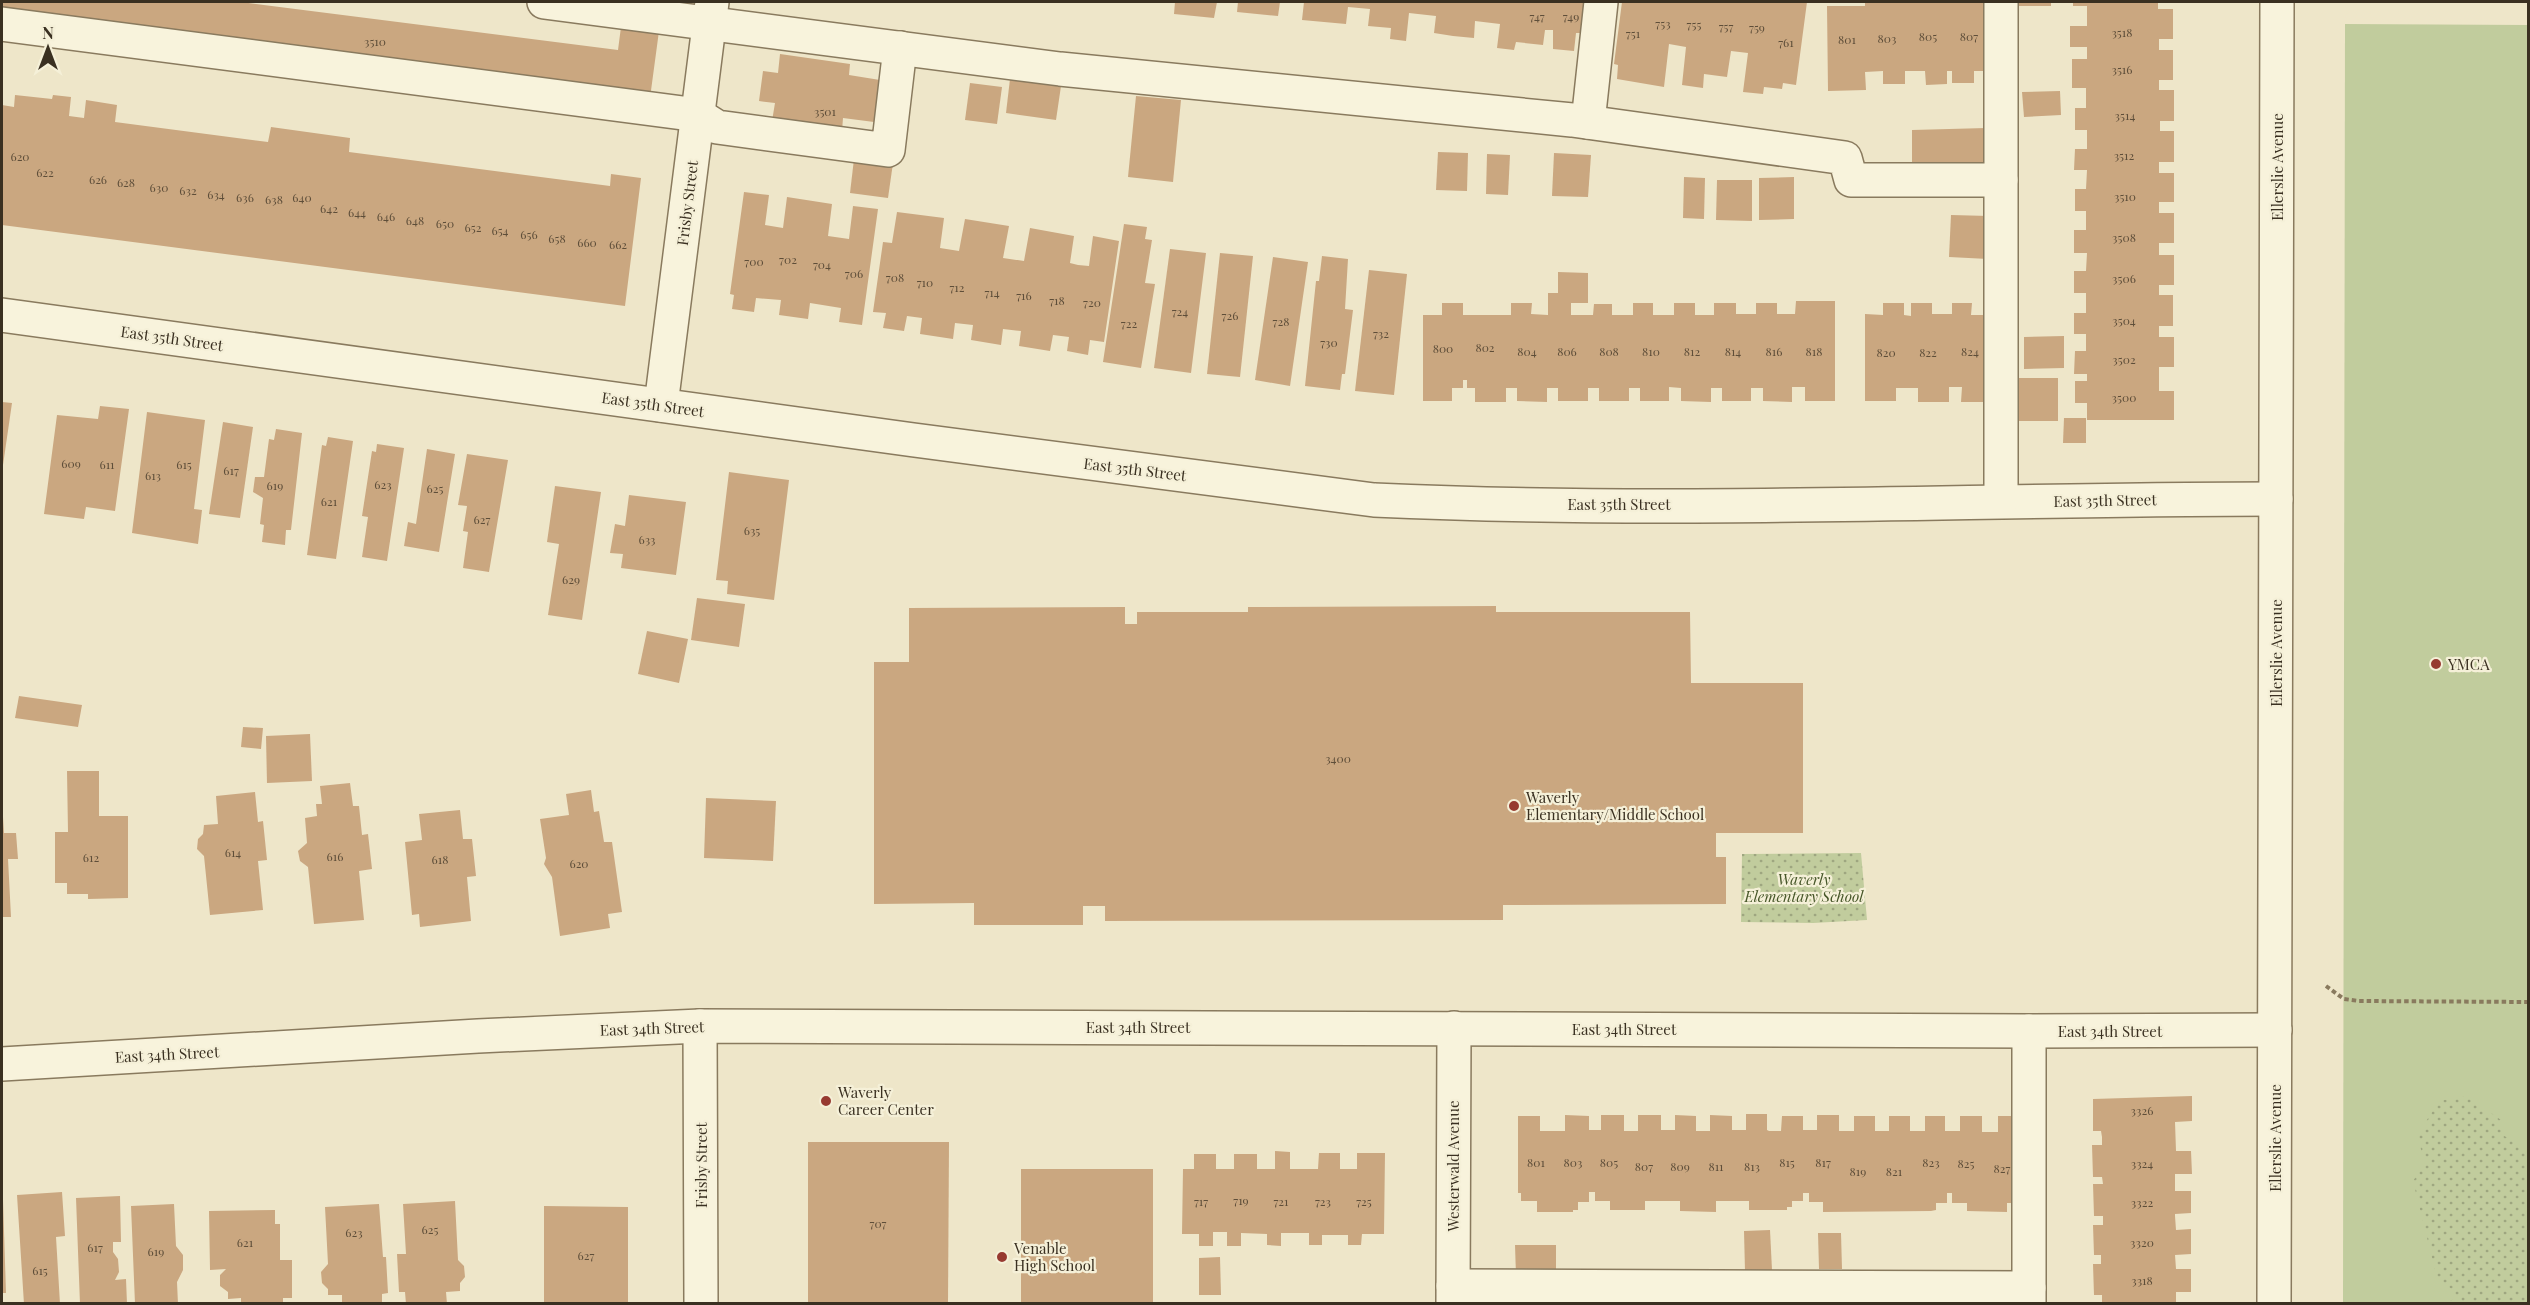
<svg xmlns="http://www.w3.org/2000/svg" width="2530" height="1305" font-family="'Playfair Display',serif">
<defs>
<pattern id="park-dots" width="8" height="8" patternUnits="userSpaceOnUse" patternTransform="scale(1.5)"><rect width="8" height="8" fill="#c1cc9d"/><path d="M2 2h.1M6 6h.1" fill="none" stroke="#9ea680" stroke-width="1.8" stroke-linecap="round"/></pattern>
</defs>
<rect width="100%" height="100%" fill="#eee6c9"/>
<path fill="#c1cc9d" d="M2345 24 2528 25V1303L2343 1304Z"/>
<g fill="url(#park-dots)">
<path d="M1861 853 1867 920 1813 923 1741 922 1742 854Z"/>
<path d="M2467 1096 2501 1120V1134L2528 1150V1303H2440L2456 1299 2454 1290 2438 1282 2413 1181 2424 1165 2418 1134 2439 1101Z"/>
</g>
<g fill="#caa780">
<path d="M2 2H241L618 50 621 27 659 31 650 98 2 14Z"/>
<path d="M1175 2H1217L1214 18 1174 14Z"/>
<path d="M1238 2H1280L1278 16 1237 12Z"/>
<path d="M1304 2H1590L1586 33H1576L1574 51 1553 49V30H1545L1543 45 1516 42 1514 50 1497 48 1500 24 1475 21 1474 38 1453 36 1434 33 1436 16 1409 13 1406 41 1390 39 1391 28 1368 26 1370 9 1348 7 1346 24 1302 20Z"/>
<path d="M1622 2H1807L1796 85 1783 83 1782 89 1764 87 1763 94 1743 92 1748 53 1731 51 1727 77 1704 74 1703 88 1682 85 1686 47 1669 44 1664 87 1617 79 1618 65 1614 64Z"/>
<path d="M1865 2H1990V71H1974V83H1952V71H1947V84L1926 85 1925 71H1905V84H1883V71L1865 72 1866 90 1828 91 1827 6H1865Z"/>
<rect x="2012" y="2" width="39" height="4"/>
<path d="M2073 2H2158V9H2173V39H2159V50H2173V80H2159V90H2174V121H2160V131H2174V162H2159V173H2174V202H2159V213H2174V243H2159V255H2174V285H2159V295H2173V326H2159V337H2174V367H2159V391H2174V420H2087V403H2075V381H2087V374H2074L2075 351H2086V334H2074V313H2086V293H2074V271H2086L2087 253H2074V230H2086V211H2075V189H2086L2087 170H2074L2075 149H2087V130H2075V108H2086V88H2072V59H2087V47H2070V26H2087V6H2073Z"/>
<path d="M780 54 850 64 849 75 880 80 874 122 843 118 842 131 772 121 775 103 759 101 763 71 778 73Z"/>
<path d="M1010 79 1061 86 1056 120 1006 113Z"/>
<path d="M970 83 1002 87 997 124 965 120Z"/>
<path d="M2060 91 2061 115 2024 117 2022 92Z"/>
<path d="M15 95 52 99 53 95 71 97 69 116 84 118 86 100 117 105 115 122 268 142 271 127 350 138 349 152 610 186 611 174 641 178 625 306 2 225V105L14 107Z"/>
<path d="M1136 96 1181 100 1173 182 1128 177Z"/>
<path d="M1986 128 1987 165 1912 166V130Z"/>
<path d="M1438 152 1468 153 1467 191 1436 190Z"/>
<path d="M1554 153 1591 155 1588 197 1552 196Z"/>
<path d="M1487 154 1510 155 1508 195 1486 194Z"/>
<path d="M854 159 893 163 888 198 850 193Z"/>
<path d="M1684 177 1705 178 1704 219 1683 218Z"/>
<path d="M1794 177V219L1759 220V178Z"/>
<path d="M1717 180H1752V221L1716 220Z"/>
<path d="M744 192 769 195 765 225 783 228 787 197 832 204 828 236 849 239 853 206 878 209 862 325 839 322 841 308 810 303 808 319 779 315 781 300 756 298 754 312 732 309 734 295 730 294Z"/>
<path d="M897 212 944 218 940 248 959 251 965 219 1009 226 1003 258 1024 261 1030 228 1074 236 1070 263 1078 265 1089 266 1093 236 1119 241 1104 342 1090 340 1088 355 1067 351 1069 337 1053 335 1050 351 1019 346 1021 331 1003 329 1001 345 971 340 973 325 955 323 953 339 920 334 922 318 907 316 904 331 883 328 886 313 873 312 883 242 892 243Z"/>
<path d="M1951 215 1989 216 1988 259 1949 257Z"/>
<path d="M1124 224 1147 227 1145 239 1152 240 1145 283 1155 284 1141 368 1103 362Z"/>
<path d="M1170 249 1206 253 1191 373 1154 368Z"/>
<path d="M1220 253 1253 256 1240 377 1207 374Z"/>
<path d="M1322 256 1348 259 1345 309 1353 310 1345 374H1342L1340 390 1305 386 1316 281H1319Z"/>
<path d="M1273 257 1308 262 1290 386 1255 380Z"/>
<path d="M1369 270 1407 274 1394 395 1355 391Z"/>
<path d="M1558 272 1588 273V303H1571V315H1593L1594 304H1612V315H1633V303H1653V315H1674V303H1695V315H1714V303H1736V314H1756V303H1777V314H1795L1796 301H1835V401H1805V387H1792V402L1763 401V388H1751V401H1722V388H1711V402L1681 401V388L1669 387V401H1640V388H1629V401H1599V388H1588V401H1558V388H1547V402L1517 401V388H1506V402H1475V388H1467V380H1463V388H1452V401H1423V315H1442V303H1463V315H1511V303H1532L1531 314 1548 315V293H1558Z"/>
<path d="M1883 303H1904V315L1911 316V303H1932V314H1952V303H1972L1971 315H1991L1990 402H1961L1962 387H1949V402H1918V388H1896V401H1865V314L1883 315Z"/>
<path d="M2064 336V368L2024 369V337Z"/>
<path d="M2015 378H2058V421H2016Z"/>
<path d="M2 402 12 403 3 465H2Z"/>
<path d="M100 406 129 409 115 511 86 507 84 519 44 514 57 415 98 419Z"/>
<path d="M147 412 205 420 194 509 202 510 198 544 132 533Z"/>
<path d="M2064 418H2086V443H2063Z"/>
<path d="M223 422 253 427 240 518 209 514Z"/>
<path d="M276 429 302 433 291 530H286L285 545 262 542 264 525 260 524 263 498 253 492 255 477H264L269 439 274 440Z"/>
<path d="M328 437 353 441 336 559 307 555 322 445 326 446Z"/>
<path d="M377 444 404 448 387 561 362 557 368 517 362 516 372 451 376 452Z"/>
<path d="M427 449 455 454 439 552 404 546 408 522 416 524Z"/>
<path d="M467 454 508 460 489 572 463 568 468 532 463 531 467 506 458 505Z"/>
<path d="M729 472 789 480 774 600 727 594 728 581 716 580Z"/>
<path d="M555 486 601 492 582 620 548 615 559 544 547 542Z"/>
<path d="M629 495 686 502 676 575 621 568 623 554 610 553 615 524 625 526Z"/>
<path d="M697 598 745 604 739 647 691 640Z"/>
<path d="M1496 606V612H1690L1691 683H1803V833H1716V857H1726V904L1503 905V920L1105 921V906H1083V925H974V903L874 904V662H909V608L1125 607V624H1137V612H1248V607Z"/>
<path d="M647 631 688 639 679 683 638 674Z"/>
<path d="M19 696 82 705 78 727 15 718Z"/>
<path d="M243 727 263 728 261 749 241 747Z"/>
<path d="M310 734 312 781 267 783 266 736Z"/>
<path d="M67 771H99V816H128V898L88 899V894H67V883H55V832H68Z"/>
<path d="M350 783 353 806H359L362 835 368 834 372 869 359 871 364 920 314 924 308 867 300 861 298 851 307 843 305 818 317 816 316 804H322L320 786Z"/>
<path d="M591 790 594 812 599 811 604 842H612L622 912 608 914 610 928 560 936 552 877 544 864 546 858 540 819 569 815 566 794Z"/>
<path d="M255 792 258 822 263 821 267 860 258 861 263 910 210 915 204 856 197 849 198 839 203 834 204 825 218 824 216 796Z"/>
<path d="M706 798 776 801 773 861 704 858Z"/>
<path d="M460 810 463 839H472L476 876 467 877 471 921 420 927 419 914 412 915 405 842 422 840 419 814Z"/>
<path d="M2 817H3L4 833H16L18 859H8L11 917H2Z"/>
<path d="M2192 1096V1121L2175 1122 2176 1151H2191L2192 1174H2175V1191H2191V1213L2175 1214V1216L2176 1230 2191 1229V1254L2175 1255 2176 1269H2191V1292H2176V1304H2102V1295H2094L2093 1264H2101V1255H2094L2093 1225H2103V1216H2094L2093 1184H2103L2102 1177H2093L2092 1145H2102V1137L2101 1131H2093V1099Z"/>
<path d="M1746 1114H1767V1130L1769 1131H1781L1782 1116H1803V1130H1817V1115H1839V1131H1854V1116H1875V1131H1889V1116H1910V1131H1925V1116H1945V1131H1960V1116H1982V1132H1998V1116H2020L2019 1203H2007V1212L1967 1211V1203H1952V1193H1947V1203H1936V1210L1931 1211 1823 1212V1202H1809V1193H1803V1201H1792V1207H1787V1210H1749V1201H1716V1212L1680 1211V1201H1645V1210H1610V1201H1595V1192H1589V1202H1578V1210H1573V1212H1537V1201H1521V1193H1518V1116H1540V1131H1565V1115L1589 1116V1130H1601V1115H1624V1131H1638V1115H1661V1130H1675V1115L1696 1116V1131H1710V1115L1732 1116V1130H1746Z"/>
<path d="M808 1142H949L948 1304H808Z"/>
<path d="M1275 1151 1290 1152V1169H1318L1319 1153H1340V1169H1357V1153H1385L1384 1234H1362L1361 1245H1348V1235H1322V1245H1309V1233H1281V1246L1267 1245V1234L1241 1233V1246H1227V1232H1213V1246H1199V1234H1182L1183 1169H1194V1154H1216V1169H1234V1154H1257V1169H1275Z"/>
<rect x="1021" y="1169" width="132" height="135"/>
<path d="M62 1192 65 1236 56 1237 60 1304H24L17 1195Z"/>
<path d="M120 1196 121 1242H113V1252L118 1259 119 1272 115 1280 126 1279 127 1304H80L76 1198Z"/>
<path d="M2 1200H3L6 1293H2Z"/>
<path d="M455 1201 458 1260 464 1266 465 1277 460 1283V1291L446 1292 447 1304H406L405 1292H399L397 1254H406L403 1204Z"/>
<path d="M174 1204 176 1246 183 1255V1270L177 1282 178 1304H135L131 1206Z"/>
<path d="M379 1204 383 1257H386L388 1293 382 1294V1304H342V1295H328V1289L322 1283 321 1272 328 1264 325 1207Z"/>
<path d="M544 1206 628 1207V1304H544Z"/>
<path d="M275 1210V1224H280V1260H292V1298H283V1304H241V1298L228 1299V1292L220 1286V1275L226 1269 210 1270 209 1211Z"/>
<path d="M1770 1230 1772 1270 1745 1271 1744 1231Z"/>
<path d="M1818 1233H1841L1842 1269H1819Z"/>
<path d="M1515 1245H1556V1275H1516Z"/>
<path d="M1220 1257 1221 1295H1199V1258Z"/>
<path d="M1638 1300V1304H1537V1301Z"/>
</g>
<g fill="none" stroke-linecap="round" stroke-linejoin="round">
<defs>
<g id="minor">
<path d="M544 2 1060 69 1572 120 1845 158 1851 180H2001"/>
<path d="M2 24 698 115 717 127 888 150 900 48"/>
<path d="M1588 122 1601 2"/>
<path d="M2 315 914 440 1374 500C1675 514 1976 499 2276 499"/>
<path d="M661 405 712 2"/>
<path d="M2001 501V2"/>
<path d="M700 1026 701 1304"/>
<path d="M2029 1031V1304"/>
<path d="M2 1064 478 1036 700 1026 2029 1031 2275 1030"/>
<path d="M1453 1286 2029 1288"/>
<path d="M1453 1304 1454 1028"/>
<path d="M2274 1304 2277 2"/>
</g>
</defs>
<use href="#minor" stroke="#897a5e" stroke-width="36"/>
<path stroke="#897a5e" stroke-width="4" stroke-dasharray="4.5 3" stroke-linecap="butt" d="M2326 986 2344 999 2359 1001 2528 1002"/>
<use href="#minor" stroke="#f8f3dc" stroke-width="33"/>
</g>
<g fill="#973a30" stroke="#f5f0d8" stroke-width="2">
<circle cx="2436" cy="664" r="6"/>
<circle cx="1514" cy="806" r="6"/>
<circle cx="826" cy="1101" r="6"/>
<circle cx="1002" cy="1257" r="6"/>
</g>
<g text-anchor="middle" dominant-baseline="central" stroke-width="4.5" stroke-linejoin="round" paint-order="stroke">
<g font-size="12" fill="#5e4e39">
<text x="1537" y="16">747</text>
<text x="1571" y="16">749</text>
<text x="1663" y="23">753</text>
<text x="1694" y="24">755</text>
<text x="1726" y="26">757</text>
<text x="1757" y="27">759</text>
<text x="2122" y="32">3518</text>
<text x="1633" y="33">751</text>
<text x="1928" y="36">805</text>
<text x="1969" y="36">807</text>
<text x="1887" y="38">803</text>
<text x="1847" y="39">801</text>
<text x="375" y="41">3510</text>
<text x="1786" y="42">761</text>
<text x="2122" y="69">3516</text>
<text x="825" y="111">3501</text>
<text x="2125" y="115">3514</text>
<text x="2124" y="155">3512</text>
<text x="20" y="156">620</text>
<text x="45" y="172">622</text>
<text x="98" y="179">626</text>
<text x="126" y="182">628</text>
<text x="159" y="187">630</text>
<text x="188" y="190">632</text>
<text x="216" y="194">634</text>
<text x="2125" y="196">3510</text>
<text x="245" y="197">636</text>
<text x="302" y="197">640</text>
<text x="274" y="199">638</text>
<text x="329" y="208">642</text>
<text x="357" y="212">644</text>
<text x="386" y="216">646</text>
<text x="415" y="220">648</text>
<text x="445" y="223">650</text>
<text x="473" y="227">652</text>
<text x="500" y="230">654</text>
<text x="529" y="234">656</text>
<text x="2124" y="237">3508</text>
<text x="557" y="238">658</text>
<text x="587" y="242">660</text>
<text x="618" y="244">662</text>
<text x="788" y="259">702</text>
<text x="754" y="261">700</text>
<text x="822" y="264">704</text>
<text x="854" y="273">706</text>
<text x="895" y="277">708</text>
<text x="2124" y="278">3506</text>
<text x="925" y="282">710</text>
<text x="957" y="287">712</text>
<text x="992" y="292">714</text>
<text x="1024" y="295">716</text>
<text x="1057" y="300">718</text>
<text x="1092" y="302">720</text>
<text x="1180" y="311">724</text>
<text x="1230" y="315">726</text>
<text x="2124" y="320">3504</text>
<text x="1281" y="321">728</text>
<text x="1129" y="323">722</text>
<text x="1381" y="333">732</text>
<text x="1329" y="342">730</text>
<text x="1485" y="347">802</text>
<text x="1443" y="348">800</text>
<text x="1527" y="351">804</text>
<text x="1567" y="351">806</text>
<text x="1609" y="351">808</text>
<text x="1651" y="351">810</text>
<text x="1692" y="351">812</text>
<text x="1733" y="351">814</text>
<text x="1774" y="351">816</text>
<text x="1814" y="351">818</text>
<text x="1970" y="351">824</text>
<text x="1886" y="352">820</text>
<text x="1928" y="352">822</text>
<text x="2124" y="359">3502</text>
<text x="2124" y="397">3500</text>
<text x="71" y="463">609</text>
<text x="107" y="464">611</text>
<text x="184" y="464">615</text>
<text x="231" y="470">617</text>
<text x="153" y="475">613</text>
<text x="383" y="484">623</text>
<text x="275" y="485">619</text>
<text x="435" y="488">625</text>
<text x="329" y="501">621</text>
<text x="482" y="519">627</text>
<text x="752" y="530">635</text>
<text x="647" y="539">633</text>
<text x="571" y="579">629</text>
<text x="1338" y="758">3400</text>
<text x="233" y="852">614</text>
<text x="335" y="856">616</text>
<text x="91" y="857">612</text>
<text x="440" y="859">618</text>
<text x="579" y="863">620</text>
<text x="2142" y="1110">3326</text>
<text x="1536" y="1162">801</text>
<text x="1573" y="1162">803</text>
<text x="1609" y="1162">805</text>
<text x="1787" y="1162">815</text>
<text x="1823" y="1162">817</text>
<text x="1931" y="1162">823</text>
<text x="1966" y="1163">825</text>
<text x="2142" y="1163">3324</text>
<text x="1644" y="1166">807</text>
<text x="1680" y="1166">809</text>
<text x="1716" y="1166">811</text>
<text x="1752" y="1166">813</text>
<text x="2002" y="1168">827</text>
<text x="1858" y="1171">819</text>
<text x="1894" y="1171">821</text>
<text x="1241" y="1200">719</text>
<text x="1201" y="1201">717</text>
<text x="1281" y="1201">721</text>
<text x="1323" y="1201">723</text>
<text x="1364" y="1201">725</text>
<text x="2142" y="1202">3322</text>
<text x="878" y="1223">707</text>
<text x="430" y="1229">625</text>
<text x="354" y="1232">623</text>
<text x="245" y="1242">621</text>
<text x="2142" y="1242">3320</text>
<text x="95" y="1247">617</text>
<text x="156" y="1251">619</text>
<text x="586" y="1255">627</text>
<text x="40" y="1270">615</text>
<text x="2142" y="1280">3318</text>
</g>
<g font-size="15" fill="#3a3021" stroke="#f5f0d8">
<text transform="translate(2277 167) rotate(-90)">Ellerslie Avenue</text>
<text transform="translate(687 203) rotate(-83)">Frisby Street</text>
<text transform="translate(172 338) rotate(8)">East 35th Street</text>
<text transform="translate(653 404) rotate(8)">East 35th Street</text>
<text transform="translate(1135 469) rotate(7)">East 35th Street</text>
<text transform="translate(2105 500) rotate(-1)">East 35th Street</text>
<text x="1619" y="504">East 35th Street</text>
<text transform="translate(2276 653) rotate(-90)">Ellerslie Avenue</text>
<text x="1138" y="1027">East 34th Street</text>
<text transform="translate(652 1028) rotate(-2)">East 34th Street</text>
<text x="1624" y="1029">East 34th Street</text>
<text x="2110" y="1031">East 34th Street</text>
<text transform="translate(167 1054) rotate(-3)">East 34th Street</text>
<text transform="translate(2275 1138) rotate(-90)">Ellerslie Avenue</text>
<text transform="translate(701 1165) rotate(-90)">Frisby Street</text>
<text transform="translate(1453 1166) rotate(-90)">Westerwald Avenue</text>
</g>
<g font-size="15" fill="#3a3021" stroke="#f5f0d8" text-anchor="start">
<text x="2448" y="664">YMCA</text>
<text x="1526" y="797">Waverly<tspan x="1526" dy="17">Elementary/Middle School</tspan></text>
<text x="838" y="1092">Waverly<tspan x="838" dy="17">Career Center</tspan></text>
<text x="1014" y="1248">Venable<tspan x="1014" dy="17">High School</tspan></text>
</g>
<g font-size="15" font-style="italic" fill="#465628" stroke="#f5f0d8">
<text x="1804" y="879">Waverly<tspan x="1804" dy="17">Elementary School</tspan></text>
</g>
</g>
<rect width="2530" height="1305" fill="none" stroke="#3a3021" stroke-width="6"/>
<g transform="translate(48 48)" stroke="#f5f0d8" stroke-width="4.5" paint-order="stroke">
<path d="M0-4.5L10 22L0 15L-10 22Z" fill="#3a3021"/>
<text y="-9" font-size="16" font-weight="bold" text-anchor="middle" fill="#3a3021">N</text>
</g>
</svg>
